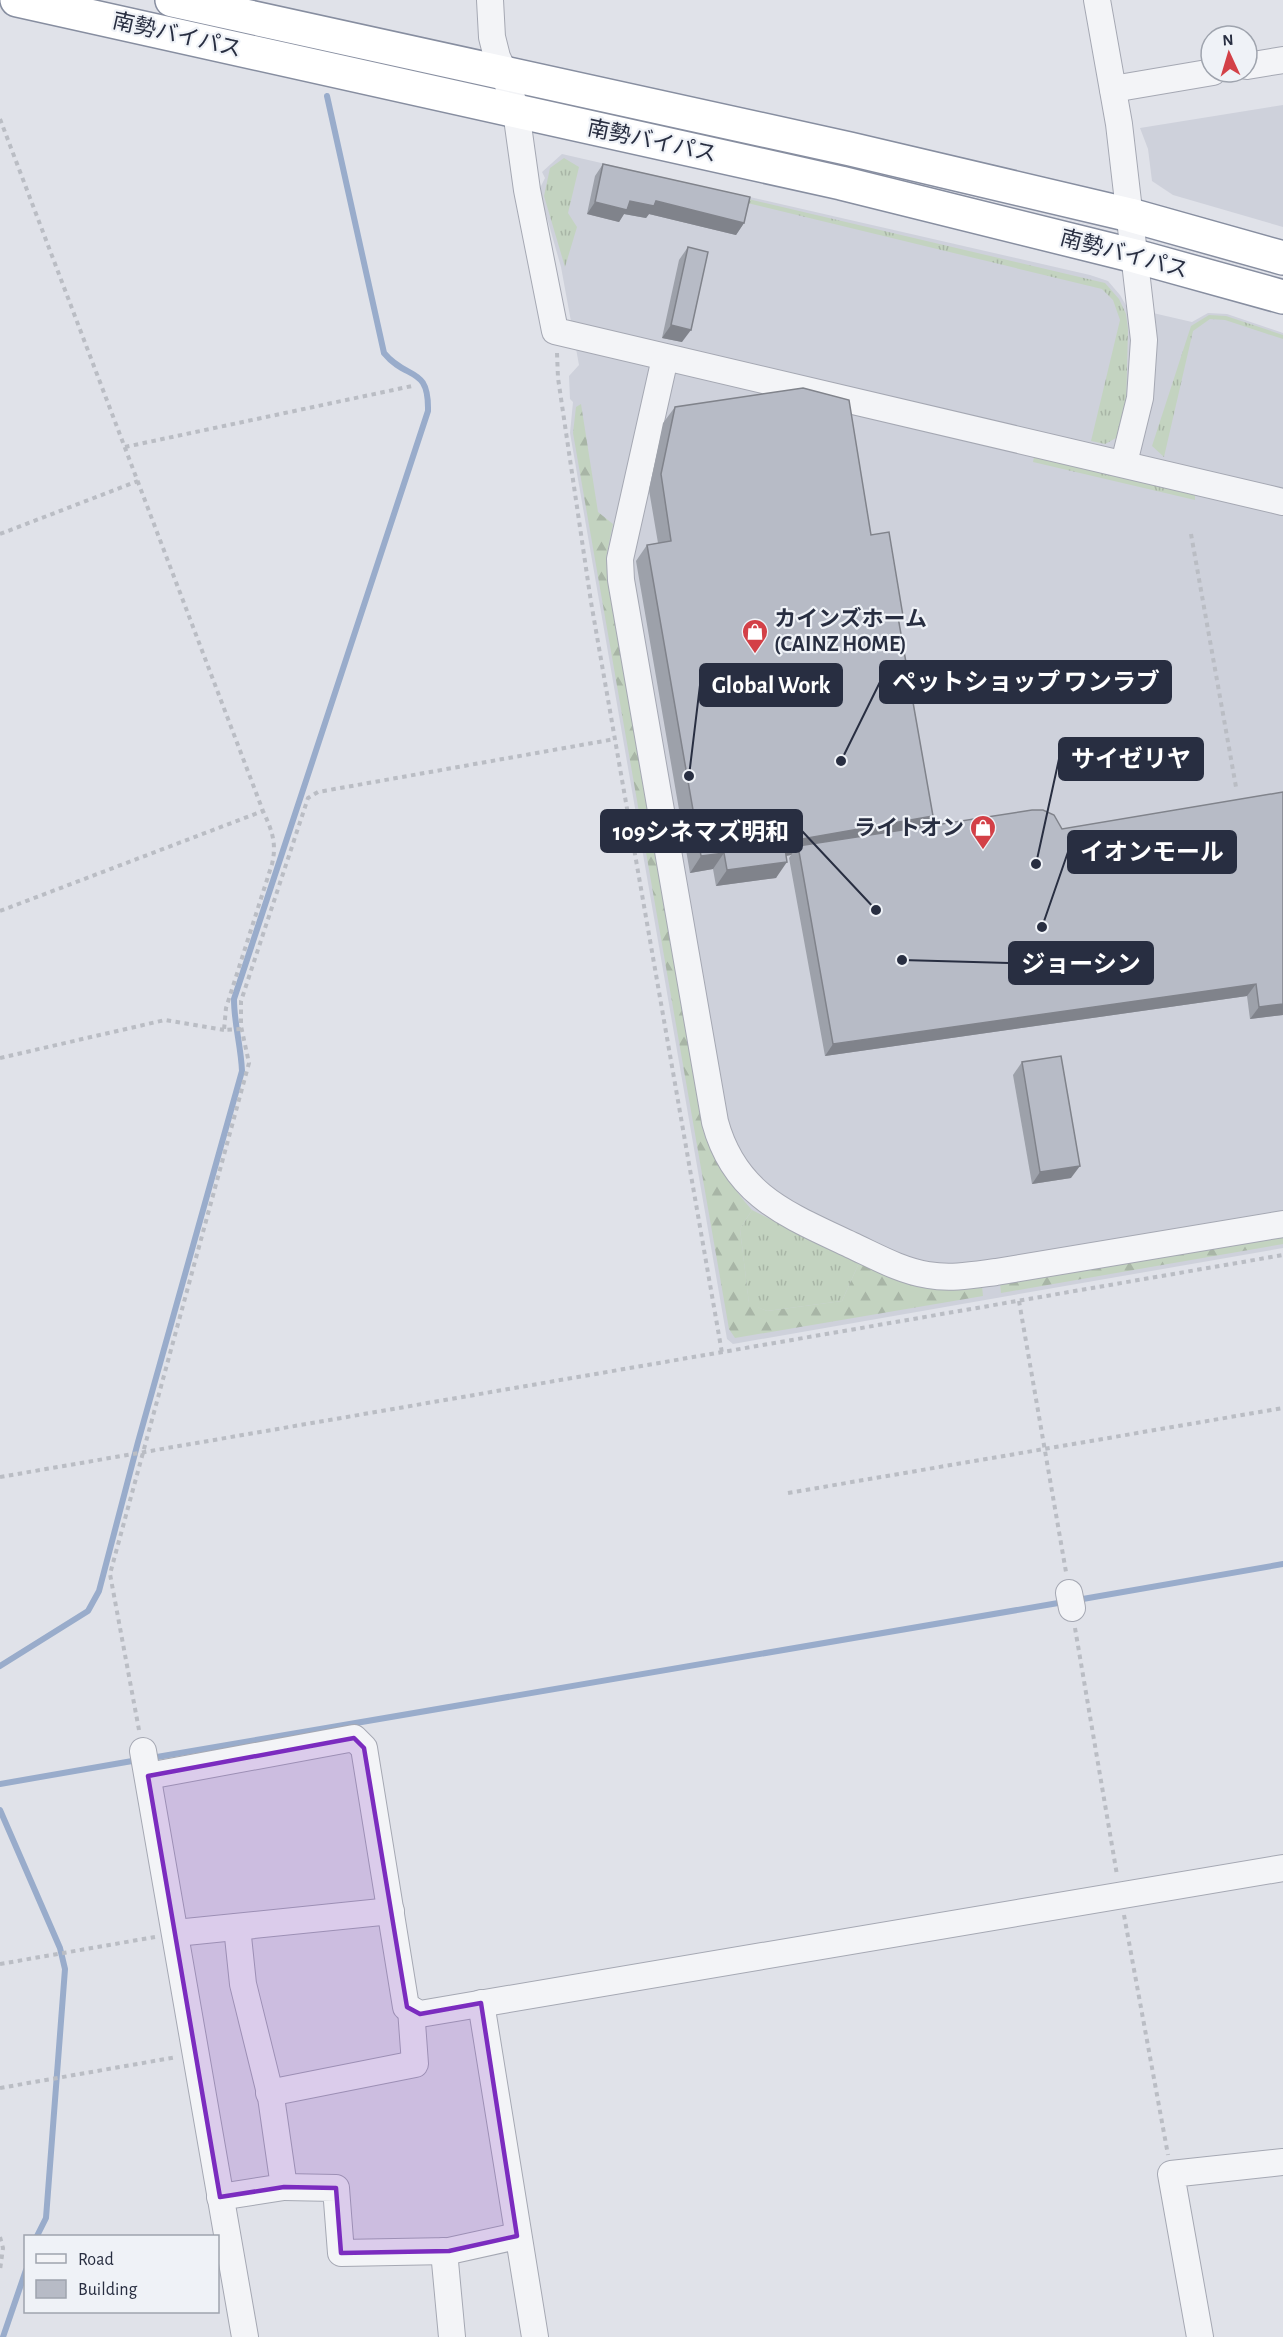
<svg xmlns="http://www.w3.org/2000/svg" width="1283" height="2337" font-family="'Alegreya Sans','Noto Sans JP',sans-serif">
<defs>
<pattern id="grass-tufts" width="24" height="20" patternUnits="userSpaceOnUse" patternTransform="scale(1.5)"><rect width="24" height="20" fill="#c3d3c0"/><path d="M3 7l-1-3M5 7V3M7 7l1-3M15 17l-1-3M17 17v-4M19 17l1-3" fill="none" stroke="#a8b5a6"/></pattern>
<pattern id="forest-firs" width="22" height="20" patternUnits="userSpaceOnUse" patternTransform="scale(1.5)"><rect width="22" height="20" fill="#c3d3c0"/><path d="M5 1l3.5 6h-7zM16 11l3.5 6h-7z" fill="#a8b5a6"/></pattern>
</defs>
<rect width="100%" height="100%" fill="#e0e2e9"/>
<g fill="#ced1db">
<path d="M1283 105V227L1173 195 1152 181 1148 149 1140 128Z"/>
<path d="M562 154 1090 275 1108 281 1120 295 1127 307 1192 322 1208 313 1227 314 1283 333V1248L733 1344 727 1339 570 433 573 402 570 399 569 376 579 365 561 267 539 190 545 178 542 172Z"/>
</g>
<g fill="url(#grass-tufts)">
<path d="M564 158 579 167 568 213 577 227 565 267 544 196 550 168Z"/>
<path d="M727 194 1105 283 1119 299 1126 314 1128 329 1126 409 1118 437 1105 444 1091 441 1120 320 1113 300 1102 289 727 198Z"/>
<path d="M1209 315 1226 316 1283 335V339L1225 320 1210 319 1193 331 1164 457 1152 446 1191 326Z"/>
<path d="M1034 457 1195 494V500L1033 462Z"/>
<path d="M752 1210 859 1263 842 1301 767 1311 749 1304 740 1229Z"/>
</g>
<g fill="url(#forest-firs)">
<path d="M581 404 598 512 613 524 606 558 704 1134C717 1162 731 1187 752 1210L740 1229 749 1303 767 1311 842 1301 859 1263 917 1285 982 1286 983 1296 735 1338 729 1329 573 433 576 407Z"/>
<path d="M1283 1236V1244L1001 1293 1000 1283Z"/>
</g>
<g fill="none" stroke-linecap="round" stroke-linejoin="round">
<g stroke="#99accb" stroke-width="6">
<path d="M1077 1600 1283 1564"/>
<path d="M0 1666 88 1611 99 1591 138 1442 242 1071C241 1046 234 1024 234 999L428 411C429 365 407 381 384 353L327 96"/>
<path d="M151 1758 1064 1602"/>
<path d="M0 1784 138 1760"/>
<path d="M0 1810 60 1948 65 1969 46 2218 37 2236"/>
<path d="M3 2337 26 2270"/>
</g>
<defs>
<g id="minor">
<path d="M490 0 492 37 497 57 504 72 516 111 527 190 555 331 1283 502"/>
<path d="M1097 0 1119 124 1144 340 1140 398 1124 463"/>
<path d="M1247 66 1283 60"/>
<path d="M1113 89 1213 72"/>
<path d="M665 358 620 559 621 580 715 1122C735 1196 788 1215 851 1245 875 1256 901 1271 928 1275 951 1279 973 1275 996 1272L1283 1224"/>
<path d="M1069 1593 1072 1608"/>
<path d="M143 1751 245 2337"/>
<path d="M148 1776 354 1738 364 1748 406 2007 420 2014 1283 1868"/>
<path d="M176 1933 391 1911"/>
<path d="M481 2003 535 2337"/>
<path d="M269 2093 415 2064 411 2009"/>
<path d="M284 2187 336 2188 341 2253 449 2251 517 2236"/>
<path d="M220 2197 284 2187 271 2097 243 1984 237 1927"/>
<path d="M444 2251 452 2337"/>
<path d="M1200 2337 1171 2174 1283 2162"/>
</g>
<g id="highway">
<path d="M17 0 841 183 1135 256 1283 297"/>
<path d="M172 0 850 149 1130 215 1283 258"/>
</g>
</defs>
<use href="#minor" stroke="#a5a8b3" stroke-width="28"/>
<use href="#highway" stroke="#878ea0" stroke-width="36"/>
<g stroke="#babdc4" stroke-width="4" stroke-dasharray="4.5 4.5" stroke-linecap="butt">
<path d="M0 119 263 811C272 830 277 844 272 864L226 1008 224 1030 242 1029"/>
<path d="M557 353 558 378 591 602 722 1353"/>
<path d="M125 447 412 386"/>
<path d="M0 534 138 481"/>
<path d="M1191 534 1236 787"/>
<path d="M0 911 263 811"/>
<path d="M0 1058 165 1020 224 1030"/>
<path d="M1019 1301 1066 1572"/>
<path d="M0 1477 1283 1255"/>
<path d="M788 1493 1283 1408"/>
<path d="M1075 1628 1117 1875"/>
<path d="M139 1730 110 1574 249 1063 241 1026V1001L308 798 318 792 615 739"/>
<path d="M1124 1915 1168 2155"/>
<path d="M0 1964 155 1937"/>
<path d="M0 2088 177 2057"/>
<path d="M0 2237 3 2248 0 2270"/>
</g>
<use href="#minor" stroke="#f3f4f7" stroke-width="26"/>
<use href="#highway" stroke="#fff" stroke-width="33"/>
</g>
<g fill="#9da1aa">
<path d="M603 164 744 223 736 235 649 214 646 218 624 214 619 222 587 214 595 176Z"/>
<path d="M688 247 682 342 662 338 679 260Z"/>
<path d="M675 407 871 535 899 622 933 816 926 826 1062 829 1283 792V1015L1250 1019 1247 996 825 1056 789 858 791 855 786 856 776 878 716 886 713 869 690 873 636 561 647 545 658 543 649 490 663 423Z"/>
<path d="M1022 1062 1071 1178 1032 1184 1013 1075Z"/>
</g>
<g fill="#80838b">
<path d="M630 201H656L744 223 736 235 649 214 646 218 624 214 619 222 587 214 595 202Z"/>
<path d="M671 325 691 330 682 342 662 338Z"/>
<path d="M933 816 922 832 798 846 791 855 772 858 784 842Z"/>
<path d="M724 853 713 869 690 873 701 856Z"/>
<path d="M787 862 776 878 716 886 727 870Z"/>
<path d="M1256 984 1247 996 825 1056 833 1044Z"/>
<path d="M1283 1004V1015L1250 1019 1259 1007Z"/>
<path d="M1080 1166 1071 1178 1032 1184 1040 1172Z"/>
</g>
<g fill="#b7bbc6" stroke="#80838b" stroke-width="1.5">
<path d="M603 164 750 197 744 223 656 201 654 206 630 201 627 210 595 202Z"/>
<path d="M688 247 708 252 691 330 671 325Z"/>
<path d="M803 388 849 400 871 535 889 532 903 616 898 617 933 816 784 842 787 862 727 870 724 853 701 856 647 545 671 541 661 474 675 407Z"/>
<path d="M1283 792V1004L1259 1007 1256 984 833 1044 798 846 1032 810H1043L1054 815 1062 829Z"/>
<path d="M1061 1056 1080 1166 1040 1172 1022 1062Z"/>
</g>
<path fill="#7b2cbf" fill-opacity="0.2" stroke="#7b2cbf" stroke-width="4.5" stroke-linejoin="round" d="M354 1738 364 1748 407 2007 420 2014 481 2003 517 2236 449 2251 341 2253 336 2188 284 2187 220 2197 148 1776Z"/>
<defs>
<symbol id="shop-pin" viewBox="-11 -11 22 30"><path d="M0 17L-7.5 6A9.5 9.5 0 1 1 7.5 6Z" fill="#d34047" stroke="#eff2f7"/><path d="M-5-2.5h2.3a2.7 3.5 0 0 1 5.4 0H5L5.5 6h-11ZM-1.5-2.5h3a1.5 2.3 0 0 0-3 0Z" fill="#fff"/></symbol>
</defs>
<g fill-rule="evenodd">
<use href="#shop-pin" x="740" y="617" width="30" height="40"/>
<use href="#shop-pin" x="968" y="813" width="30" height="40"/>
</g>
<g text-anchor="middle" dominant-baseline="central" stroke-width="4.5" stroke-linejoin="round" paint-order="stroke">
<g font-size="22" fill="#282e41" stroke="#eff2f7">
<text transform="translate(177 35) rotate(13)">南勢バイパス</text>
<text transform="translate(652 141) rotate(12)">南勢バイパス</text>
<text transform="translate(1124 254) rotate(15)">南勢バイパス</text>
</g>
<g font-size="22" font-weight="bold" fill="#282e41" stroke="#eff2f7" text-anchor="start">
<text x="774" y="619">カインズホーム<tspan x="774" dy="25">(CAINZ HOME)</tspan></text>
<text x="964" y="828" text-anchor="end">ライトオン</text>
</g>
</g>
<path fill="none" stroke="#282e41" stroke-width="2" d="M841 761L880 682M689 776L700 685M1036 864L1059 759M876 910L802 831M1042 927L1068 852M902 960L1009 963"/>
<g fill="#282e41" stroke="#eff2f7" stroke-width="2">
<circle cx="841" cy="761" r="6"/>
<circle cx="689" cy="776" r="6"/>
<circle cx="1036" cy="864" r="6"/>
<circle cx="876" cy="910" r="6"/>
<circle cx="1042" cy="927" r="6"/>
<circle cx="902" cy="960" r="6"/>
</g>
<g fill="#282e41" stroke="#282e41" stroke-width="2">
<rect x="880" y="661" width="291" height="42" rx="6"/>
<rect x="700" y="664" width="142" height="42" rx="6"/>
<rect x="1059" y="738" width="144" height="42" rx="6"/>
<rect x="601" y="810" width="201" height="42" rx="6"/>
<rect x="1068" y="831" width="168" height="42" rx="6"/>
<rect x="1009" y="942" width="144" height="42" rx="6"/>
</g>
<g font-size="24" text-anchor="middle" font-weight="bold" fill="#fff">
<text x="1026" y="690">ペットショップ ワンラブ</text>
<text x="771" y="693">Global Work</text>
<text x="1131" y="767">サイゼリヤ</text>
<text x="701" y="840">109シネマズ明和</text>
<text x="1152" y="860">イオンモール</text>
<text x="1081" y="972">ジョーシン</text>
</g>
<rect x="24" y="2235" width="195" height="78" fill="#eff2f7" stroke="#9fa4ae" stroke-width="1.5"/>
<rect x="36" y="2254" width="30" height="9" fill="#f3f4f7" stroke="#9fa4ae" stroke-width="1.5"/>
<text x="78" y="2265" font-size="18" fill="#282e41">Road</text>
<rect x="36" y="2280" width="30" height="18" fill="#b7bbc6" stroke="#9fa4ae" stroke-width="1.5"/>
<text x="78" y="2295" font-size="18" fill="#282e41">Building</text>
<g transform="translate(1229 54) rotate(356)"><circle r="28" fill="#eff2f7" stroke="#9fa4ae" stroke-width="1.5"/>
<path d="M0-4.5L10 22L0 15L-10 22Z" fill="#d34047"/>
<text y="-9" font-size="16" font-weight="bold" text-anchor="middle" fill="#282e41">N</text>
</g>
</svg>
